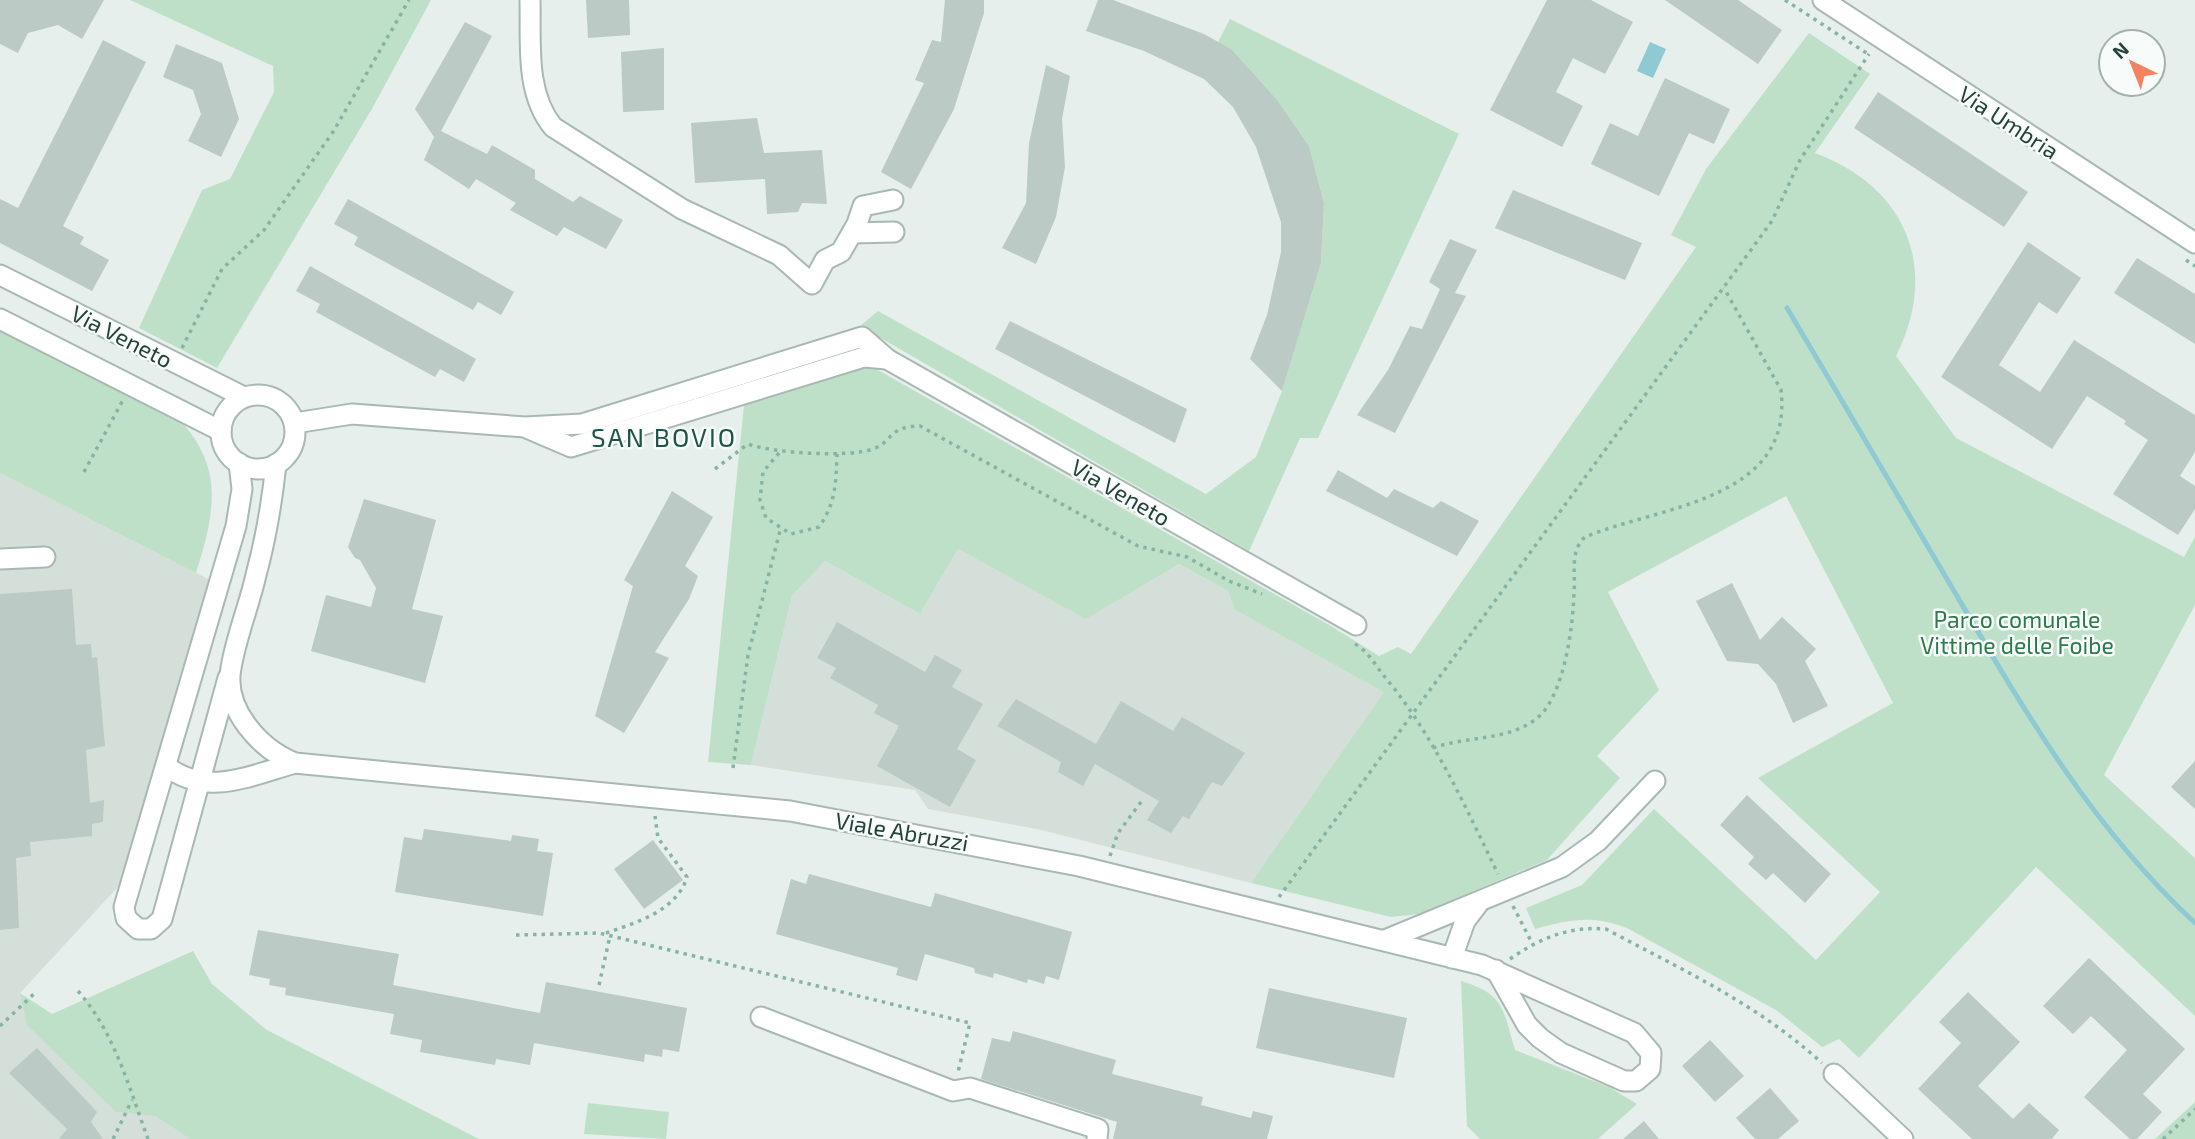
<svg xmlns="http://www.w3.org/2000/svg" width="2195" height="1139" font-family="'Exo 2',sans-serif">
<rect width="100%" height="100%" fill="#e6efeb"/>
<g fill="#d4dfda">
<path d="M0 473 212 581 128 876 20 993 116 1112 155 1116 190 1139H0Z"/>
<path d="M958 549 1086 618 1179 564 1228 591 1235 610 1385 692 1251 883 1037 829 928 809 915 790 751 765 792 596 825 561 920 614Z"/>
</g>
<g fill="#bfe0c8">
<path d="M130 0H431L373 107 217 368 139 328 202 190 230 179 274 92 273 66Z"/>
<path d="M1230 19 1459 134 1318 438H1300L1249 551 860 326 878 311 1206 494 1256 457 1282 391 1321 263 1324 203 1309 146 1278 101 1218 42Z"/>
<path d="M1809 33 1870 74 1815 153C1907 187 1940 269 1896 356L1956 438 2184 557 2195 537V605L2104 775 2195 858V1016L2036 867 1859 1058 1839 1039 1822 1047 1776 1010 1627 928C1592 915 1571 919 1535 929L1526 908 1582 885 1654 809 1816 960 1880 892 1758 778 1893 703 1786 496 1608 592 1659 690 1597 756 1620 778 1547 860 1419 914 1391 917 1251 883 1384 692 1235 610 1228 591 1179 564 1086 619 958 549 920 614 825 561 792 596 751 765 708 762 744 405 869 365 1331 626 1379 656 1398 647 1411 654 1696 247 1671 235 1706 169Z"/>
<path d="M0 331 184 425C225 472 213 518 196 573L0 473Z"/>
<path d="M193 951 212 984 267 1030 479 1139H190L155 1116 116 1112 27 1025 20 993 52 1014Z"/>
<path d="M1461 981C1505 994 1503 1010 1515 1050L1609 1087 1637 1104 1598 1139H1480L1467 1126Z"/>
<path d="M2195 1102V1139H2155Z"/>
<path d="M588 1103 669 1112 666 1139 584 1134Z"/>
</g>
<path fill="#8ec9d4" d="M1650 42 1666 49 1653 78 1637 71Z"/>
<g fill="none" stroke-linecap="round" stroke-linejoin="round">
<path stroke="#8ec9d4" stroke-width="5" d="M1787 308C1843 402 1898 496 1954 591 2025 712 2091 826 2195 923"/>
</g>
<g fill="#bbcac4">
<path d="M0 0H104L82 39 58 25 28 33 18 53 0 44Z"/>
<path d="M586 0H629L630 35 588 38Z"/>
<path d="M945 0H984V13L954 109 911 189 881 172 924 83 915 80 932 40 941 42Z"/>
<path d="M1098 0H1113L1204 34 1231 49 1278 101 1309 146 1324 203 1321 263 1282 391 1250 359 1267 315 1281 252V222L1256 147 1233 107 1204 79 1144 51 1086 31Z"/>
<path d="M1547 0H1591L1633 22 1605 74 1573 58 1556 92 1583 106 1562 147 1490 110Z"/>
<path d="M1665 0H1738L1782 30 1758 64Z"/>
<path d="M465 22 492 36 441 131 487 154 492 145 535 170V179L573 202 580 196 623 220 606 249 564 227 557 236 510 210 516 203 476 179 469 189 424 160 434 137 415 109Z"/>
<path d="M103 40 146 62 63 226 84 237 80 244 109 260 92 291 0 243V199L18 208Z"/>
<path d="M176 44 222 63 239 119 221 157 188 141 201 114 193 90 163 77Z"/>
<path d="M664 48V110L623 112 621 52Z"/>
<path d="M1046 65 1070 76 1062 119 1065 167 1056 217 1036 264 1002 248 1026 203 1029 143Z"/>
<path d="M1665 78 1730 109 1714 144 1689 133 1659 196 1591 164 1610 123 1638 136Z"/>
<path d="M1878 92 2028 192 2004 227 1854 128Z"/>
<path d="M757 118 764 153 822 150 827 204 802 203 798 212 767 214 765 179 695 183 691 123Z"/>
<path d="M1513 190 1642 243 1625 280 1495 228Z"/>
<path d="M348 199 514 292 501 315 478 302 473 310 354 245 358 237 334 224Z"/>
<path d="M1450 239 1477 250 1455 293 1466 296 1395 433 1357 415 1388 370 1410 326 1422 329 1440 289 1429 282Z"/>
<path d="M2028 242 2081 278 2057 314 2039 302 1999 365 2040 392 2074 340 2195 415V452L2180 476 2195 486V509L2178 535 2113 494 2148 440 2124 424 2126 421 2087 396 2052 449 1941 377Z"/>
<path d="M2137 258 2195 294V344L2114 293Z"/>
<path d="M310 266 476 359 464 382 440 369 435 377 316 312 320 304 296 291Z"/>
<path d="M1010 321 1187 409 1175 443 995 349Z"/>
<path d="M1338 470 1387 498 1394 489 1433 508 1441 501 1479 521 1457 556 1326 491Z"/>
<path d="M672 491 713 517 685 566 698 576 689 599 655 652 669 658 624 733 595 716 633 586 624 580Z"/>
<path d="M364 499 436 520 412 609 443 616 425 683 311 651 326 595 371 607 376 588 360 560 355 558 348 547Z"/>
<path d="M1732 583 1760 640 1782 617 1816 649 1805 661 1828 706 1793 723 1776 684 1758 664 1727 661 1696 601Z"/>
<path d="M72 589 76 645 91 644 92 658 97 657 105 746 86 750 90 803 104 800 103 822 92 824V836L30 842 31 856 16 858 19 928 0 930V594Z"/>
<path d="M837 622 925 672 935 655 962 670 952 687 983 704 957 749 976 760 950 807 877 766 899 726 874 713 878 705 830 678 836 668 817 658Z"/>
<path d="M1016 699 1096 744 1121 701 1173 731 1182 717 1245 753 1222 786 1212 782 1189 819 1183 816 1171 833 1147 820 1159 801 1095 764 1083 786 1058 772 1061 762 997 726Z"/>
<path d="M2195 761V809L2171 787Z"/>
<path d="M1747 795 1831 874 1805 903 1773 873 1766 880 1748 864 1754 857 1720 825Z"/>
<path d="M424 829 511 841 512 835 539 839 537 851 553 853 543 916 395 892 404 837 422 840Z"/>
<path d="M653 840 683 880 644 909 614 869Z"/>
<path d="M809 874 931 907 935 893 1072 932 1059 980 1046 976 1044 984 1028 979 1027 983 994 973 993 978 975 973 974 968 925 954 917 981 896 975 898 968 776 934 791 879 806 884Z"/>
<path d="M258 930 399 954 393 985 540 1013 546 982 687 1008 679 1052 663 1049 662 1057 645 1054 644 1062 534 1043 530 1065 496 1059 495 1065 420 1052 422 1040 390 1034 394 1014 285 995 286 988 269 985 270 979 249 975Z"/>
<path d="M2089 958 2185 1049 2143 1094 2162 1112 2137 1139H2130L2084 1097 2127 1050 2091 1016 2073 1034 2043 1006Z"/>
<path d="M1269 988 1407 1018 1394 1078 1256 1048Z"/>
<path d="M1968 992 2020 1042 1978 1086 2013 1119 2029 1103 2059 1130 2052 1139H1972L1918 1089 1961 1043 1939 1022Z"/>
<path d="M1013 1031 1116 1060 1112 1074 1203 1097 1201 1105 1251 1118 1253 1111 1273 1116 1267 1139H1113L1117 1122 981 1079 992 1038 1010 1042Z"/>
<path d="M1710 1040 1744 1076 1715 1102 1682 1066Z"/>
<path d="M37 1048 97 1112 91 1122 103 1139H59L67 1129 9 1073Z"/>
<path d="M1770 1088 1799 1121 1778 1139H1755L1736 1118Z"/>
<path d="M1644 1121 1659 1139H1623Z"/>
</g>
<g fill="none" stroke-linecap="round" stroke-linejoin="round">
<defs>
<g id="minor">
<path d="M530 0C531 43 525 93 553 127L682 209 779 255 812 284 825 260 841 252 857 224 863 206 893 200"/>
<path d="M1823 0 2195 243"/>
<path d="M852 233 894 232"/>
<path d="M0 275 244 397"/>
<path d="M0 319 221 431"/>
<circle cx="258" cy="432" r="37"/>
<path d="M295 423 352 414 525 427 582 424 862 337 887 359 1356 625"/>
<path d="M529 429 571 447 864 357 887 359"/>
<path d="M276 464C272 502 266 538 256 575 249 606 236 637 231 668 223 709 260 749 295 763L790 811 1079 866 1482 965 1634 1033 1651 1053 1650 1069 1636 1081H1624L1561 1053 1540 1038 1527 1025 1496 970"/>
<path d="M0 559 45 557"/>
<path d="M228 678 162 919 151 929H138L126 918 124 907 236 526 242 489 239 463"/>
<path d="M166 766C207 798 251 775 295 763"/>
<path d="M1385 940 1562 867 1598 841 1655 781"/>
<path d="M1452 958 1465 921 1478 904"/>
<path d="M761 1017 953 1091 970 1088 1098 1129 1097 1139"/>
<path d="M1834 1074 1903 1139"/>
</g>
</defs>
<use href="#minor" stroke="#a8b8b2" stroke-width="23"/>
<g stroke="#86b3a5" stroke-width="3.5" stroke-dasharray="3.5 5" stroke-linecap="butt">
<path d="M1785 0 1868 54"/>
<path d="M2186 260 2195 266"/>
<path d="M182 348 222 269 264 230 333 132 409 0"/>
<path d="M779 453 763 472 760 500 766 518 791 534 819 527C836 503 836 482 837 454"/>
<path d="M715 469 748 444C773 453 847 458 873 449 893 442 888 426 920 426L1138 546 1187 557 1229 581 1262 594"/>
<path d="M84 472 123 400"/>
<path d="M1355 644C1368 651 1375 665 1384 676 1433 734 1465 806 1498 874"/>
<path d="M1433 748C1466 736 1508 741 1536 719 1564 698 1573 627 1574 593 1576 573 1569 552 1585 537 1659 506 1794 501 1781 390L1724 288"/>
<path d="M733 768 748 655 781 527"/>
<path d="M1110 856 1118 833 1144 798"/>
<path d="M1279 897 1772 221 1800 160 1869 54"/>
<path d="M1513 906 1532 943"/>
<path d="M606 933C635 923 677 911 687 877L658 838 655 816"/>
<path d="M516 935 599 933 970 1023 958 1072"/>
<path d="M1510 959C1540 938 1569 926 1606 929 1684 971 1756 1003 1822 1063"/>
<path d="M599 985 610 936"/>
<path d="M78 991C115 1033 129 1088 148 1139"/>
<path d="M0 1026 37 991"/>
<path d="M113 1139 132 1100"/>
<path d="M2163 1139 2195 1109"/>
</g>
<use href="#minor" stroke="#fff" stroke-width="19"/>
</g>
<g text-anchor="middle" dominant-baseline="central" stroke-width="5" stroke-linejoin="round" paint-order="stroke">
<g font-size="23" fill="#24423a" stroke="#f7fbf9">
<text transform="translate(2009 122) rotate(33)">Via Umbria</text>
<text transform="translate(122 336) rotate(27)">Via Veneto</text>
<text transform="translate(1121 492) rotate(30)">Via Veneto</text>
<text transform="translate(902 831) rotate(10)">Viale Abruzzi</text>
</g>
<g font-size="23" fill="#2d7a4b" stroke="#f7fbf9">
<text x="2017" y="619">Parco comunale<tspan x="2017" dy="26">Vittime delle Foibe</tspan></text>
</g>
<g font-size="26" letter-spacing="2" fill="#1f5548" stroke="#f7fbf9">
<text x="664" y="436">SAN BOVIO</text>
</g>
</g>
<g transform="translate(2132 63) rotate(317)"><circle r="33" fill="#f7fbf9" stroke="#a3b1ad" stroke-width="2"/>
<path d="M0-5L12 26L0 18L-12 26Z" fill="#f4845f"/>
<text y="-10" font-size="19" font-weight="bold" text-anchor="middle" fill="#24423a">N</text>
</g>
</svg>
